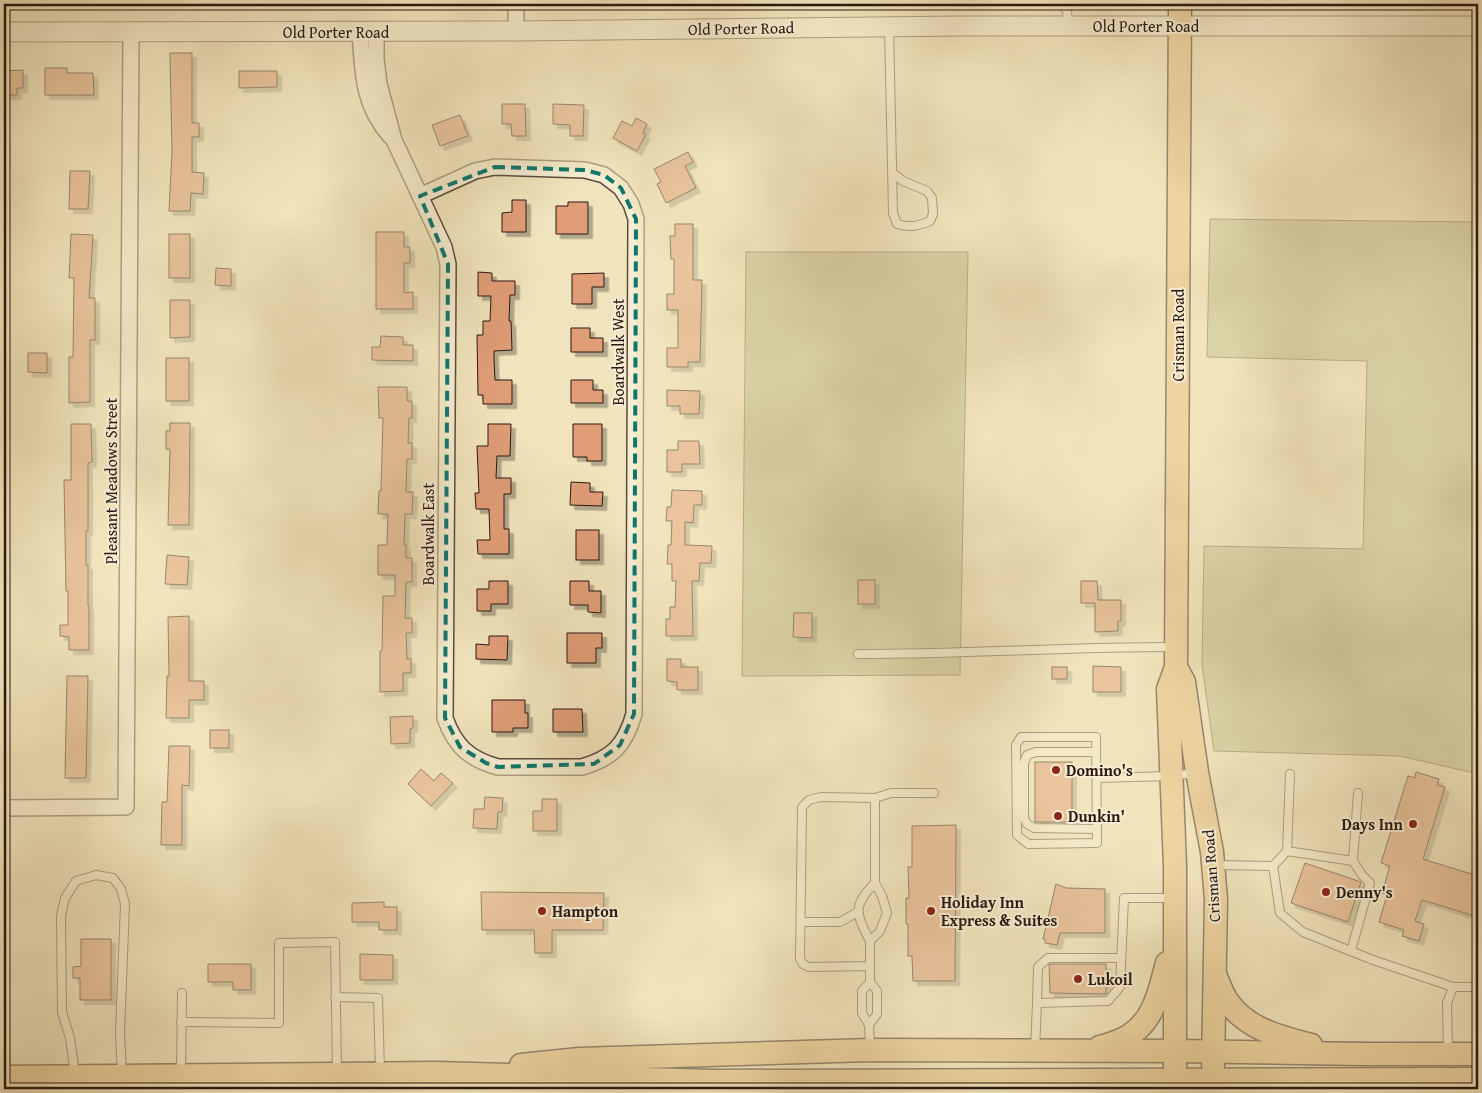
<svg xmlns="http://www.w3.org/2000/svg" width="1482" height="1093" font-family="'Gentium Book Plus',serif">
<defs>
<filter id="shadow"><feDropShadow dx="4.5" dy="4.5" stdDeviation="0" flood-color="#0004"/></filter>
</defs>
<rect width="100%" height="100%" fill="#f1e4bc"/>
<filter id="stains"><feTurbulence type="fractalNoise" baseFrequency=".004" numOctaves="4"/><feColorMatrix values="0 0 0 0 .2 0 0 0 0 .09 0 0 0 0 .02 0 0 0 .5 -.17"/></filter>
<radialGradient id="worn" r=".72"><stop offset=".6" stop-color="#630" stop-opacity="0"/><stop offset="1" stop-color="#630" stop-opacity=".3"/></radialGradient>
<g fill="#c1c28c" stroke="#766d4e">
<path d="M1210 219 1478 222V774L1400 756 1214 751 1202 665 1204 546 1363 549 1367 361 1207 357Z"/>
<path d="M746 252H968L960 675 742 676Z"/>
</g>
<g fill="#e09d77" stroke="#2a1811" filter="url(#shadow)">
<path d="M170 53H192V123H199V137H192V172L204 173 203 194 191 193 190 211H169L172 152Z"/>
<path d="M45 68H67V73H93L94 95H45Z"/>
<path d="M23 70V88H17V95H4V71Z"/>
<path d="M239 71H277V87L239 88Z"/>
<path d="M502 104H525L526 136H512L511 124H502Z"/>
<path d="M553 104 584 105 583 136H570V125L553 124Z"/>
<path d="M460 115 468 136 440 146 432 125Z"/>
<path d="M636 118 647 124 643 133 646 134 637 151 613 138 622 121 632 126Z"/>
<path d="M688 152 693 162 685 166 696 188 666 203 657 184 661 182 654 169Z"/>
<path d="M70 171H90L88 209H69Z"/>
<path d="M512 200H526V232H502V213L512 212Z"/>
<path d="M568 202H588V234H556V206H568Z"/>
<path d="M675 224H693V280H702L700 362H688V367H667V348H678V310H667V294H674V259H671L670 236H675Z"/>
<path d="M376 232H404V247H410V263H404V293L413 292V309H376Z"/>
<path d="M71 234 93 235 89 298H95V340H90V402L69 403V357H73L74 278H69Z"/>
<rect x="169" y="234" width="21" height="44"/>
<path d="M216 268 231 269V286L215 285Z"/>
<path d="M478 272 492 273V281H515V295H510L509 321H511L512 350 494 351V359L495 380H512V404H483V395H478L477 335H483V321H490L491 296H478Z"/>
<path d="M604 273V287H592V304H572V274Z"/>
<path d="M170 300H190V337L170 338Z"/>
<path d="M571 328H590V338H603V352H571Z"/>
<path d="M381 336 403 337V345H413V361L372 360V347H380Z"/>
<path d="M28 353H47V373L28 372Z"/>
<rect x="166" y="358" width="23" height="43"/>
<path d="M571 380H593V390H603V403H571Z"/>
<path d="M378 387H407V401H412V418H409L408 443H412V459H407L406 492H413L412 514H405L404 545H406V558H412V582H406L405 618H412V633H406L407 659H411V673H403V691L380 692V651H382L383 596H395V575H378V545H387L388 514H378L379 491H381L383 418H379Z"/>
<path d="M667 390 700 391 699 414H680V406H667Z"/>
<path d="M170 423H190L189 525H168L170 449H166V431H170Z"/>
<path d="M71 424H91L92 462 88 463V531H86V565H88V606H89V650H69V637L60 636V625H68V591H66L64 480H71Z"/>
<path d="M488 424H511L510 456H497L496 478H511V494H504V529H509V554H478L477 540H490L489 509H476L475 493H479L477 446H488Z"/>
<path d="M573 424H602V461H587V457H573Z"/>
<path d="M678 441H699L700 464H682V472H667V450H678Z"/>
<path d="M571 482 590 483V492H603L602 506 570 505Z"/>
<path d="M672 490 702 491V505H694L693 523 685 522V545L712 546 711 563H700L699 581H692L693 636H666V619H670V607H675L676 581H672V564H667L668 545H671L672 521H666L667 507H671Z"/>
<rect x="576" y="530" width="23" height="30"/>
<path d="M167 555 189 557 187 585 165 584Z"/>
<rect x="858" y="580" width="17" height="24"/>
<path d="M489 581H508V604H491V611H477V589H489Z"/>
<path d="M570 581H589V591H601V613L588 612V605H570Z"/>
<path d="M1081 581H1097L1098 600H1121V621H1118V631L1095 632V603H1081Z"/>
<path d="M794 613H812V638L793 637Z"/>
<path d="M189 616V681H204V700H189V718H166L167 676H169L168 617Z"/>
<path d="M567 633H602V648H596V663H567Z"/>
<path d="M489 636H508L507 660 476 659V644L489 645Z"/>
<path d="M667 659H681V667H698V690H677V682L667 681Z"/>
<path d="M1093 666 1121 667V692H1093Z"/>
<rect x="1052" y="667" width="15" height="12"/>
<path d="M67 676H88L86 778H65Z"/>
<path d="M492 700H525V713H528V728H513V732H492Z"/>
<path d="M553 709H582L583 732H553Z"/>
<path d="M413 716V728L410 729V743L391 744 390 717Z"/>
<rect x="210" y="730" width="19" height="18"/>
<path d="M169 746H190L189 786 182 785V845H161L162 802H167Z"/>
<rect x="1035" y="762" width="37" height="60"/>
<path d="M421 769 434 781 441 773 453 783 431 806 408 784Z"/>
<path d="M1416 772 1439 779 1437 785 1445 787 1423 859 1478 876V917L1422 900 1415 921 1424 924 1419 941 1402 936 1404 930 1379 922 1387 895 1382 893 1390 866 1381 863 1408 776 1415 778Z"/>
<path d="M485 797 503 798 502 812H498L497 829 473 828 474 809H484Z"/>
<path d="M542 799H557V831H533V811H542Z"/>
<path d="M956 825 955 981H913L912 956H908V924H906V898H909L908 867H912V826Z"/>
<path d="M1305 863 1361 882 1348 922 1291 903Z"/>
<path d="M1056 884 1066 888 1105 889V933H1060L1057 945 1045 943V939H1043Z"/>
<path d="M481 892 604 893 603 930H552V953H535L534 930H482Z"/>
<path d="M384 902V907H397V930H379V922H352V903Z"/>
<path d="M81 939H111V1000H80V978H73V967L81 966Z"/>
<path d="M360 954 393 955V980H360Z"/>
<path d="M208 964H251V990H233V982H208Z"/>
<path d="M1049 964H1106V994L1050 993Z"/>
</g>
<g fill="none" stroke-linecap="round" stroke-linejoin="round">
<defs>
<g id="service">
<path d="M1060 4 1067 10 1068 26"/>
<path d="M889 27 893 213 897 224C910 228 918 226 930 221L933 214 932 198 927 191 903 181 894 174"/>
<path d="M858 654C963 654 1069 647 1174 647"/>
<path d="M1021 737H1096L1097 843 1028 844 1017 835 1016 745Z"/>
<path d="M1096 752H1036L1027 755 1024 763V818L1027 824 1034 828 1097 829"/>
<path d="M1097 778 1171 776 1195 773"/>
<path d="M875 798 891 793H934"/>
<path d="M1287 851 1353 861"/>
<path d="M1215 865 1273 866 1280 913 1303 932 1373 960 1453 987"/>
<path d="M1273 866 1287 851 1290 774"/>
<path d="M801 922H840L858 912"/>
<path d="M870 941C856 914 852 906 875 883"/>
<path d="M1351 951 1370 883 1362 875 1353 861 1358 793"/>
<path d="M870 982 862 991V1013L869 1025 870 1047"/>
<path d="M335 997 378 998 380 1071"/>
<path d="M1037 1003 1038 967 1048 958H1121"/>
<path d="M181 1022 279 1023V943L335 942 337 1072"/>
<path d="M869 1025 877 1014V991L870 982V941L880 931 887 913 882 896 875 883V798L821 797 809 800 802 807 800 959 803 964 809 967 870 966"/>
<path d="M1035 1050 1037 1003 1108 1001 1120 987 1124 898H1174"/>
<path d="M1448 1051 1447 1003 1453 987H1478"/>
<path d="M75 1074 70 1038 62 1012 61 916 65 898 76 881 96 875 113 878 121 889 125 904 120 1033 122 1075"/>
<path d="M181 1074 182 993"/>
</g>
<g id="minor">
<path d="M516 31V4"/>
<path d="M360 32C363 73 362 103 390 136"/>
<path d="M376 32V59L379 84 394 140 444 247 448 264 445 718C455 746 469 759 498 767H582C613 758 625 745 634 714L636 219 631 204 621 188 604 175 585 170 495 167 475 171 420 196"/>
<path d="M4 808 126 807 131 33"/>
<path d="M414 1089V1073"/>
</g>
<path id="tertiary" d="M4 32 516 31 962 26H1478"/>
<g id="primary">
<path d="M1176 667 1184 682 1197 772 1212 852 1216 899 1213 1066"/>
<path d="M1216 977C1219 984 1222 992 1226 999 1244 1028 1279 1037 1311 1045"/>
<path d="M1100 1047C1108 1045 1116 1042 1123 1039 1154 1024 1159 992 1167 963"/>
<path d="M521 1065 579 1059 870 1050 1175 1051 1363 1054H1478"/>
<path d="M4 1077 436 1073 715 1081 1478 1079"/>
<path d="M1175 1089V866L1168 689 1176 667 1180 4"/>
</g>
</defs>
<use href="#service" stroke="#5c4b3c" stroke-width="10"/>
<use href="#minor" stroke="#5c4b3c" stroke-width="18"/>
<use href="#tertiary" stroke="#5c4b3c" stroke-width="21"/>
<use href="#primary" stroke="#2a1811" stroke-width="25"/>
<use href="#service" stroke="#f6edd3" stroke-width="8"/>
<use href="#minor" stroke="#f6edd3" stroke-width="15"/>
<use href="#tertiary" stroke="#f6edd3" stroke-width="19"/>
<use href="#primary" stroke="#e8c27e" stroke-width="22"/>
</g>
<path d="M0 0H1482V1093H0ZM495 167 585 170 604 175 621 188 636 219 634 714 620 745 594 764 498 767 486 763 460 747 445 718 448 264 420 196Z" fill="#f1e4bc" fill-opacity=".55" fill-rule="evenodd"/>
<path fill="none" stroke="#0f766e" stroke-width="4" stroke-dasharray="10 6" stroke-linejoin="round" d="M495 167 585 170 604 175 621 188 636 219 634 714 620 745 594 764 498 767 486 763 460 747 445 718 448 264 420 196Z"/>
<g fill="#8f2418" stroke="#f6edd3" stroke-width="2">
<circle cx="1056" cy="770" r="5"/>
<circle cx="1058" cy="816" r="5"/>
<circle cx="1413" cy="824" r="5"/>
<circle cx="1326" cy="892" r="5"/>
<circle cx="542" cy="911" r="5"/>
<circle cx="931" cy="911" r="5"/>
<circle cx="1078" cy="979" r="5"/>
</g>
<g text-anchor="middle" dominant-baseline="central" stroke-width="4" stroke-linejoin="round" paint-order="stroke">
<g font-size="16" fill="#2a1811" stroke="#f6edd3">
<text x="1146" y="26">Old Porter Road</text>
<text transform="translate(741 28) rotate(-1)">Old Porter Road</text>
<text x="336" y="32">Old Porter Road</text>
<text transform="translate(1178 335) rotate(-90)">Crisman Road</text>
<text transform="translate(618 352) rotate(-90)">Boardwalk West</text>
<text transform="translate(111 481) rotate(-90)">Pleasant Meadows Street</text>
<text transform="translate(428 534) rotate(-90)">Boardwalk East</text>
<text transform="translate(1211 876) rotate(-94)">Crisman Road</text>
</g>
<g font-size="16" font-weight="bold" fill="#2a1811" stroke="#f6edd3" text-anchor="start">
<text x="1066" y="770">Domino's</text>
<text x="1068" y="816">Dunkin'</text>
<text x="1403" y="824" text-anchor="end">Days Inn</text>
<text x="1336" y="892">Denny's</text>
<text x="941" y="902">Holiday Inn<tspan x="941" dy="18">Express &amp; Suites</tspan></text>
<text x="552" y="911">Hampton</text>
<text x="1088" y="979">Lukoil</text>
</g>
</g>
<rect width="1482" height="1093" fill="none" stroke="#f1e4bc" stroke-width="20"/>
<rect x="5" y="5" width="1472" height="1083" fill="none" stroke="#2a1811" stroke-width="2.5"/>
<rect x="10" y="10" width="1462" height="1073" fill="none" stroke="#2a1811"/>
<rect width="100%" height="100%" filter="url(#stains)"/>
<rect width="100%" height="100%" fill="url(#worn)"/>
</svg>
